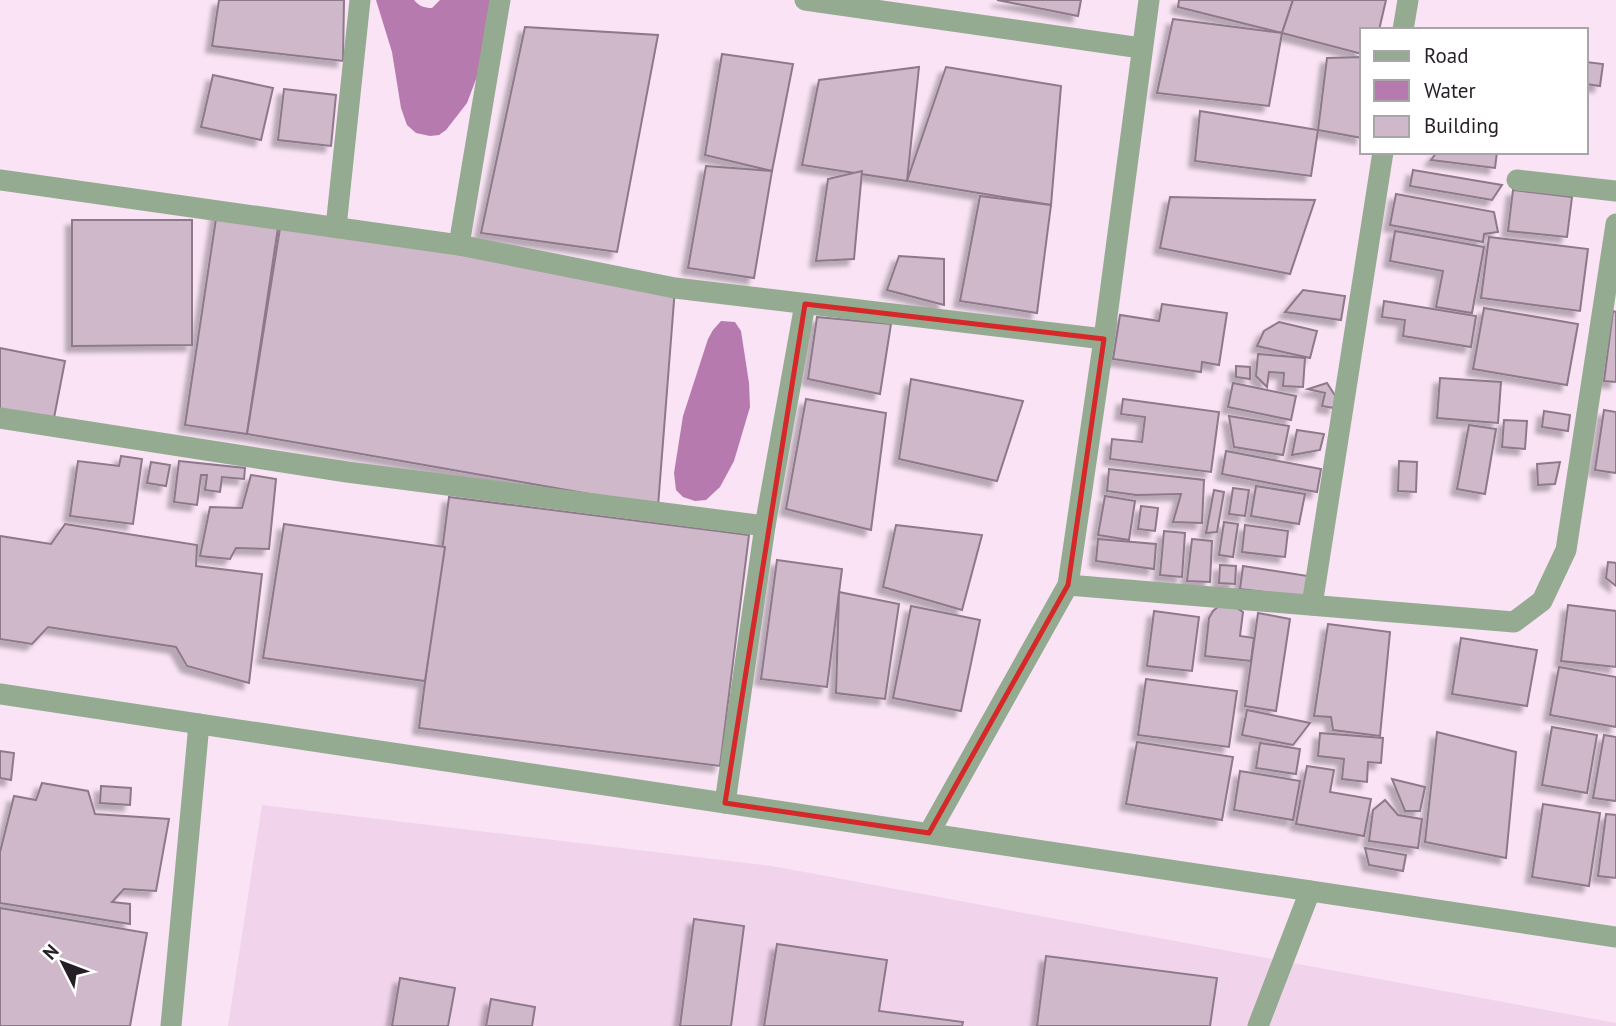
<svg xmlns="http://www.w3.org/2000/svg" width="1616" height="1026" font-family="'PT Sans',sans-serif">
<defs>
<filter id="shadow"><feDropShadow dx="-6" dy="6" stdDeviation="2" flood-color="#0004"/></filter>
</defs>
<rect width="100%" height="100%" fill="#f9e3f5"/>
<path fill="#f1d4ec" d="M262 805 772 866 1616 1023V1026H228Z"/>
<g fill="#b67aae">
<path d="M376 0H414C419 6 424 8 432 8L440 0H506L467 103 446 130 439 135 430 136 416 133 407 125 401 108 392 52Z"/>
<path d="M721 321 735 322 741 331 749 383 750 407 734 461 720 487 706 500 695 501 683 497 676 490 674 473 683 416 708 339 713 330Z"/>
</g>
<g fill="#ceb8ca" stroke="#8d798a" stroke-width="2" filter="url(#shadow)">
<path d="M219 0H344L343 61 212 46Z"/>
<path d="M997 0H1081L1078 16Z"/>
<path d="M1179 0H1293L1282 33 1178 7Z"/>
<path d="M1293 0H1386L1379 30H1362V54L1282 33Z"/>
<path d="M1173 19 1282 33 1269 106 1157 93Z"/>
<path d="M525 27 658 35 617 252 481 233Z"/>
<path d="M722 54 793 64 772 171 705 155Z"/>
<path d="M1362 57V138L1318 130 1327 58Z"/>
<path d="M1586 62 1603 64 1600 86 1586 84Z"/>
<path d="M919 67 907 181 802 165 819 80Z"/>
<path d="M946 67 1061 86 1051 205 907 181Z"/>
<path d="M213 75 273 88 261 140 201 127Z"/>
<path d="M284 89 336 95 331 146 278 140Z"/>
<path d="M1200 111 1318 130 1311 176 1195 161Z"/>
<path d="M1437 152H1497L1495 168 1431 160Z"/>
<path d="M706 166 772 171 754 278 688 268Z"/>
<path d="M1413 170 1502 185 1492 200 1410 186Z"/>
<path d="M862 171 854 259 816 261 828 179Z"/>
<path d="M1513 190 1572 197 1567 237 1508 231Z"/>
<path d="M1396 194 1494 212 1498 232 1484 234 1483 242 1390 225Z"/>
<path d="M980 196 1051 205 1037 313 960 301Z"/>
<path d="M1170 197 1315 200 1290 274 1160 248Z"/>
<path d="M217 212 279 221 247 434 185 425Z"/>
<path d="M72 220H192V345L72 346Z"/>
<path d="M281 222 675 288 658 506 247 434Z"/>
<path d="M1395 231 1484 247 1472 313 1436 307 1443 271 1390 261Z"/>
<path d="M1489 237 1588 249 1580 311 1481 298Z"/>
<path d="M899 256 944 259V305L887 290Z"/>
<path d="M1303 290 1345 296 1341 320 1285 312Z"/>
<path d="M1384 301 1476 316 1471 347 1403 336 1405 320 1382 317Z"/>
<path d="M1162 304 1227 313 1219 365 1202 362 1201 372 1113 359 1120 315 1159 321Z"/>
<path d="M1484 308 1578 324 1567 385 1473 369Z"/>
<path d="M1613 311 1616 312V382L1604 381Z"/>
<path d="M817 317 891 324 880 394 808 379Z"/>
<path d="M1279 322 1317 331 1310 358 1257 346 1264 331Z"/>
<path d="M0 348 65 361 53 423 0 412Z"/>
<path d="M1258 354 1305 358 1303 387 1283 386 1284 373 1269 372 1267 387 1256 376Z"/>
<path d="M1236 366 1250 367V379L1236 377Z"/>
<path d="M1440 378 1501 382 1498 423 1437 418Z"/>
<path d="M911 379 1023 401 997 481 899 459Z"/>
<path d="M1233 383 1296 396 1291 420 1228 407Z"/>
<path d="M1327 383 1336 397 1334 408 1322 406 1325 393 1308 389Z"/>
<path d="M806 399 886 413 871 530 786 509Z"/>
<path d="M1123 399 1219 412 1211 472 1110 459 1112 439 1142 442 1145 417 1121 414Z"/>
<path d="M1604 410 1616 412V473L1595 470Z"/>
<path d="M1544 411 1570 415 1568 431 1542 427Z"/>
<path d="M1229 416 1289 426 1283 455 1234 447Z"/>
<path d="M1504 420 1527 421 1525 449 1502 447Z"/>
<path d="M1469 425 1496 429 1485 494 1457 489Z"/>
<path d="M1297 430 1324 434 1320 450 1292 455Z"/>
<path d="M1226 451 1321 469 1317 492 1222 474Z"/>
<path d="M121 456 142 459 133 524 70 516 78 461 119 466Z"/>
<path d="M179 461 245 468 244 479 222 477 220 492 205 490 207 475H201L197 505 174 502Z"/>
<path d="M1399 461 1417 462 1416 492 1398 491Z"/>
<path d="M151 462 170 465 166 486 147 483Z"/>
<path d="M1560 462 1555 484 1538 485 1537 464Z"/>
<path d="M1109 469 1204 480 1202 523 1173 522 1181 494 1136 495 1107 491Z"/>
<path d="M251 475 276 479 269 549 236 548 230 559 200 556 210 507 242 508Z"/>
<path d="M1256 486 1305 494 1299 524 1251 516Z"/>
<path d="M1233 488 1249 490 1245 516 1229 514Z"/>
<path d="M1214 490 1224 492 1217 532 1206 533Z"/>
<path d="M1105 496 1135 501 1129 540 1098 535Z"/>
<path d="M449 497 749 535 720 766 419 728Z"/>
<path d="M1141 506 1158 508 1155 531 1138 529Z"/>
<path d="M1224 522 1238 524 1233 557 1219 555Z"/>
<path d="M65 524 197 545 196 566 262 574 249 683 187 666 176 647 48 627 32 644 0 639V536L51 544Z"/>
<path d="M284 524 445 547 425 681 263 658Z"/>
<path d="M896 525 982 535 962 610 883 587Z"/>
<path d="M1245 525 1288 531 1285 557 1242 552Z"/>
<path d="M1164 531 1185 533 1182 577 1160 575Z"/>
<path d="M1098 539 1156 544 1154 569 1096 561Z"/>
<path d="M1192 539 1212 541 1210 582 1187 581Z"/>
<path d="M777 560 842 569 827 687 761 679Z"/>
<path d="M1608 562 1616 563V586L1606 578Z"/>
<path d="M1220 565 1236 566 1235 584 1219 583Z"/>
<path d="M1243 566 1308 576 1306 597 1240 589Z"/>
<path d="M839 592 899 604 885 699 836 693Z"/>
<path d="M1568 605 1616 611V667L1561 661Z"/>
<path d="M911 606 980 620 961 711 893 698Z"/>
<path d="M1219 606 1235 607 1243 612 1240 636 1254 638 1251 661 1205 656 1209 618 1213 611Z"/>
<path d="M1154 611 1199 617 1192 671 1147 666Z"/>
<path d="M1258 613 1290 619 1276 711 1245 706Z"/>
<path d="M1328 624 1390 632 1380 736 1333 730 1331 717 1314 716Z"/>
<path d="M1461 638 1537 650 1527 706 1452 694Z"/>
<path d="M1559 667 1616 677V727L1550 715Z"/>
<path d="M1146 679 1237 691 1229 747 1138 735Z"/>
<path d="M1247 710 1310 723 1293 745 1242 735Z"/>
<path d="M1552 727 1597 735 1587 793 1542 785Z"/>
<path d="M1437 732 1516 752 1506 858 1425 842Z"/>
<path d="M1320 733 1383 738 1381 763 1368 762 1367 782 1342 779 1344 759 1318 756Z"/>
<path d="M1604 735 1616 737V801L1593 798Z"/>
<path d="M1137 742 1233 757 1222 820 1126 804Z"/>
<path d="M1260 743 1300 749 1296 774 1256 768Z"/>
<path d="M0 751 14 753 11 780 0 778Z"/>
<path d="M1307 766 1334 770 1330 792 1371 799 1364 836 1296 824Z"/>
<path d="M1240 771 1300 781 1293 820 1234 810Z"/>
<path d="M1392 779 1425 787 1420 811H1405Z"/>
<path d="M42 783 88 791 95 814 169 819 156 891 124 889 112 902 130 904V924L0 903V852L14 796 36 800Z"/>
<path d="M101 786 131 788 130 805 100 803Z"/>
<path d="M1385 800 1398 815 1422 819 1418 848 1369 841 1373 810Z"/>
<path d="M1543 804 1600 813 1589 886 1532 877Z"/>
<path d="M1606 814 1616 815V878L1598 876Z"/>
<path d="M1365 848 1406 855 1403 871 1369 865Z"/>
<path d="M0 908 147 933 130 1026H0Z"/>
<path d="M694 919 744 926 731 1026H680Z"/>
<path d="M777 944 887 960 879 1011 963 1022 962 1026H764Z"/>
<path d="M1046 956 1217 978 1210 1026H1037Z"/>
<path d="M400 978 455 988 448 1026H392Z"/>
<path d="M491 999 535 1007 532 1026H486Z"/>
</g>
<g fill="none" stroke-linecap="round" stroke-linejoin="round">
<g stroke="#94ab91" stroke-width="21">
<path d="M805 0 1141 48"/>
<path d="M1403 30 1408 0"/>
<path d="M0 180 459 245 675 288 1104 339"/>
<path d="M1517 180 1616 191"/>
<path d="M336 227 360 0"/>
<path d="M459 245 500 0"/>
<path d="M0 418 347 472 765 526"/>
<path d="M1068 585 1514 622 1542 601 1566 550 1616 224"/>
<path d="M1312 605 1383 152"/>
<path d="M0 694 1616 937"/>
<path d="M725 803 765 526 805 304"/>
<path d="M929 833 1068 585 1104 339 1149 0"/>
<path d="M171 1026 199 724"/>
<path d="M1258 1026 1310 891"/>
</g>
</g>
<path fill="none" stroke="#d62828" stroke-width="5" stroke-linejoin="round" d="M805 304 1104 339 1068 585 929 833 725 803Z"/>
<rect x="1360" y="28" width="228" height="126" fill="#ffffff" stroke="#a8a5a8" stroke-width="2"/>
<rect x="1374" y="51" width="35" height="10" fill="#94ab91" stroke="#a8a5a8" stroke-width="2"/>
<text x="1424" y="63" font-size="21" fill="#261e25">Road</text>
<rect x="1374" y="80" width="35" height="21" fill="#b67aae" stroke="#a8a5a8" stroke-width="2"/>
<text x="1424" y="98" font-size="21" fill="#261e25">Water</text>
<rect x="1374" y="116" width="35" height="21" fill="#ceb8ca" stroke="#a8a5a8" stroke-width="2"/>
<text x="1424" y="133" font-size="21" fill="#261e25">Building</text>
<g transform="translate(63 963) rotate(312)" stroke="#ffffff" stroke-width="5" paint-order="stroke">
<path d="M0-5L12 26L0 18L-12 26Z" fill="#261e25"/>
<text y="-10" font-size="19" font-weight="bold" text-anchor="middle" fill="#261e25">N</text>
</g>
</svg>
